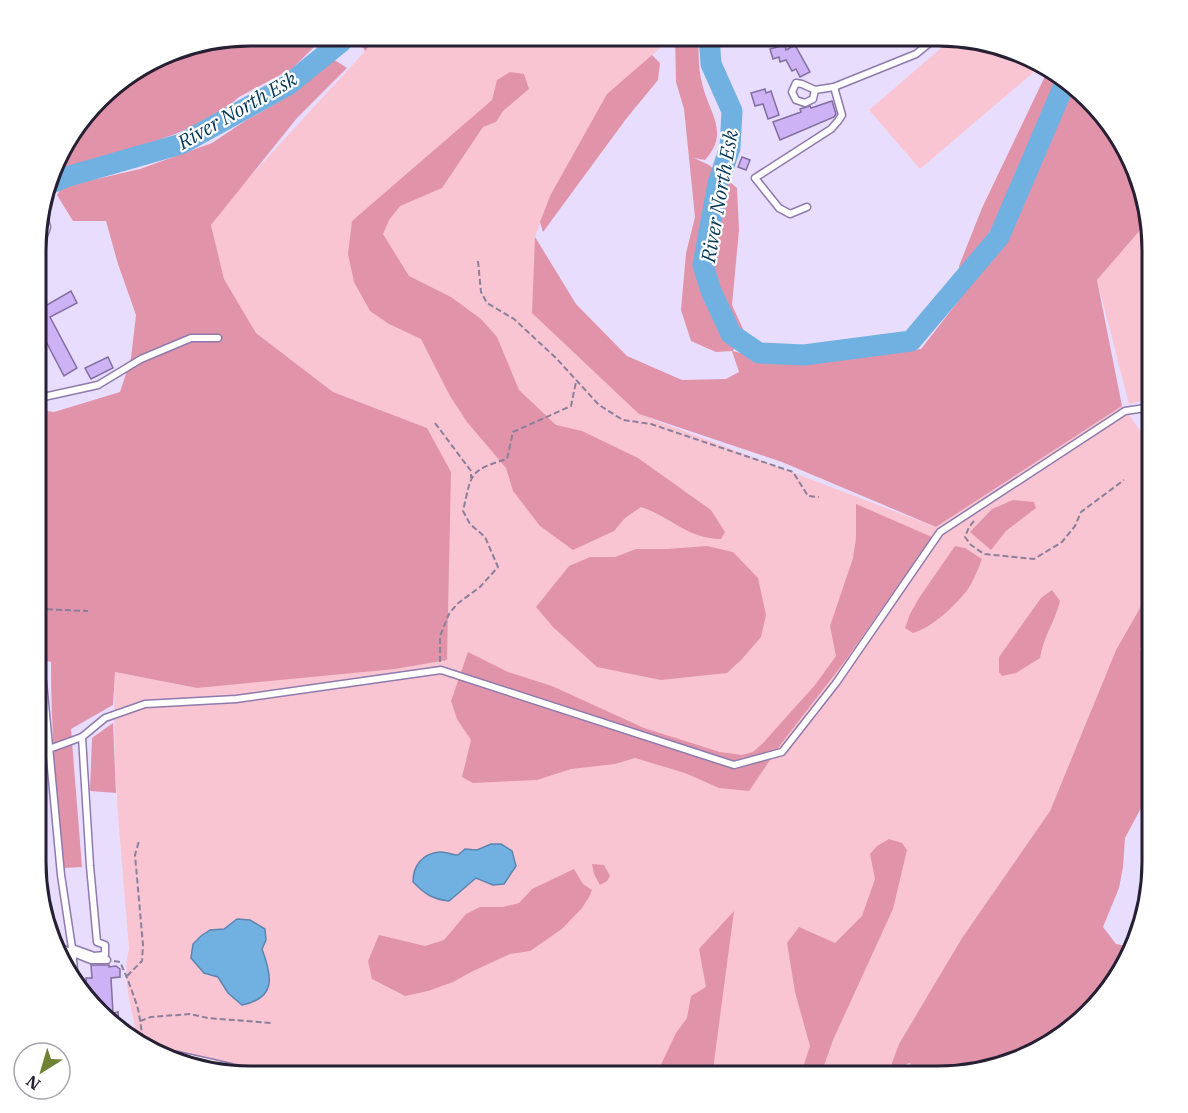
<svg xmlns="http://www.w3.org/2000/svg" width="1188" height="1113" font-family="'IBM Plex Serif',serif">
<rect width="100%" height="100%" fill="#e9ddfe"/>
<g fill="#fac5d2">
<path d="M379 36H673L646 61 550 196 535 237 639 414 936 527 1122 406 1152 446V587L1116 650 1050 811 962 938 900 1044 886 1077H250L156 1055 137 1041C133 1007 121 982 129 949 122 855 111 767 115 672L197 688 427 428 333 392 256 333 224 279 211 225 236 192Z"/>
<path d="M954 37 1033 58 1042 65 920 169 869 110Z"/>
<path d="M1148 221 1152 236V398L1129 404 1097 280Z"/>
</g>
<g fill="#e194a9">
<path d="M251 36H320L313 48 293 68 239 97 217 116 175 134 111 157 54 170 65 144 109 89 181 47Z"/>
<path d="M357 36H379L365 51Z"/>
<path d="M675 36H698C699 51 698 68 702 83 708 112 731 132 705 160L694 158 709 165 737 188 739 230 732 305 743 329 733 351 767 360H804L921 349 1005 241 1070 87 1099 109 1136 168 1148 221 1097 280 1122 406 936 527 782 462 639 414 532 313 535 237 576 304 627 356 682 380 726 379 739 372 732 351 716 352 691 341 681 310 686 253 695 217 684 109 676 82Z"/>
<path d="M652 55 660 63 658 80 626 119 543 232 540 222 550 196 607 94Z"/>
<path d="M333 59 347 68 297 118 211 225 224 279 256 333 333 392 427 428 451 472 447 660 395 669 197 688 115 672 113 705 71 729 82 867 64 868C56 799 51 731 51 662L38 659 39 410 54 412 120 392 131 358 136 315 118 264 106 221H73L57 195 62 187 140 169 212 143 245 121 289 96Z"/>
<path d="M1048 70 1061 80 992 228 962 274 959 266 982 208Z"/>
<path d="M510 72 524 74 529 89 503 111 496 122 483 127 442 188 400 206 389 220 383 234 409 276 451 297 481 319 497 337 519 390 556 425 582 431 638 458 711 510 725 532 721 539C688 539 671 517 641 507L625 518 614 531 573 550 540 526 513 491 506 468 467 422 450 396 421 339 389 324 370 311 354 282 348 254 352 221 492 100 497 80Z"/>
<path d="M1013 500 1034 502 1036 508 1006 531 991 550 970 532 992 509Z"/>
<path d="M856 504 932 537 845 661 781 744 749 791 719 788 685 773 635 758 615 764 571 769 537 780 473 783 462 777 471 740 457 719 451 701 468 652 508 672 552 686 644 728 720 752 742 755 753 752 763 743 815 685 836 656 830 626 853 558 856 538Z"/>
<path d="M707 546 733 552 758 578 766 615 761 637 742 659 727 673 661 680 597 667 553 627 536 607 569 566 590 557H615L636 549H667Z"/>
<path d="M955 546 965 548 982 559C978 569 974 580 968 589 957 604 932 628 913 633L905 628 910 614 919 598Z"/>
<path d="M1152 587V616L1140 650 1152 653V793L1141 808 1125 838 1123 867 1119 888 1103 927 1116 944 1132 947 1130 957 1079 1024 1019 1061 951 1077H916L910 1063 889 1071 899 1044 962 938 1050 811 1116 650Z"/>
<path d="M1052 590 1060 601C1055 622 1043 637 1040 658L1016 673 1002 676 999 672V657L1041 598Z"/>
<path d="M113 723 116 793 90 791 92 738Z"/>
<path d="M889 839 902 843 907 850 893 909 833 1040 820 1077H797L803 1067 810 1046 795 992 787 943 799 927 835 943 862 916 875 879 870 854 877 846Z"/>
<path d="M592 864 604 865 610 876 607 881 600 885 594 874Z"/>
<path d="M574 869 583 884 592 890 589 897 582 908 562 929 530 951 510 954 471 972 453 982 428 991 405 996 372 979 368 961 379 935 425 946 444 940 466 914 480 907H503L519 903 532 889Z"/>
<path d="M734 911 712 1077H655L676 1033 687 1018 691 996 706 987 699 949Z"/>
<path d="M541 1067 558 1068 581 1077H479L491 1071 506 1075Z"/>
</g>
<g fill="#71b1e2" stroke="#5b85ae" stroke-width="1.5">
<path d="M491 844H501L512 851 516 866 504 884 493 885 476 878 449 901C432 899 425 894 413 882 413 866 422 854 439 852 445 851 452 855 458 855L465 849 477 850Z"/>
<path d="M237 919 250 920 265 929 266 940 262 949C272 976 277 998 242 1005L228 993 218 977 204 973 191 958 193 944 201 936 210 930 224 929Z"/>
</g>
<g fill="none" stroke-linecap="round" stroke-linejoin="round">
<g stroke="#71b1e2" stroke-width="21">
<path d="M709 36 711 64 732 111 730 148 718 183 703 265 711 291 731 334 759 353 804 355 911 341 999 237 1065 83"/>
<path d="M49 184 66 177 181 144 288 85 341 42 344 36"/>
</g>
</g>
<g fill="#cdb3f6" stroke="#826ea0" stroke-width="1.5">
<path d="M785 45 786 50 795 45 810 72 800 77 796 69 792 71 786 60 780 62 779 57 773 59 770 49Z"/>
<path d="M765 89 766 93 771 91 779 115 768 119 763 104 755 106 751 93Z"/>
<path d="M832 101 836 114 834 117 780 140 773 122 801 112 800 109 803 108 810 106 811 108Z"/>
<path d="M742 157 750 160 746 170 738 167Z"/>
<path d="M71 291 77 303 50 317 77 368 64 376 39 328 40 309Z"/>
<path d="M108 357 113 368 91 379 85 368Z"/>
<path d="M91 965H109V967L116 966 120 969V977L111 978 113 1013 118 1012 119 1026 87 1001 86 978H92Z"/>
</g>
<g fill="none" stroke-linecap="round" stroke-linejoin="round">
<defs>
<g id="service">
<path d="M815 90 813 99 805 103 796 100 792 92 796 83 802 84 815 90 834 87 916 54 938 36"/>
<path d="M807 207 790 214 779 208 755 178 831 129 838 121 842 115 834 87"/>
<path d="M40 247 47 227 41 206"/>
<path d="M39 398 98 385 141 359 191 338H218"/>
<path d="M38 672 43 682 61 875 72 948"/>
<path d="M49 749 82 737"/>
<path d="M53 945 91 960H107"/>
<path d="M75 982 72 948 94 956 105 955V945L97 942 90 866 82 737 105 718 145 704 236 699 441 670 734 765 782 752 836 683 940 532 1125 411 1152 407"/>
<path d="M153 1053 177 1055 275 1077"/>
</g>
</defs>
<use href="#service" stroke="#8e7aad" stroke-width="9"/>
<g stroke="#8a809b" stroke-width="2" stroke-dasharray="6 3" stroke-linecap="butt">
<path d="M478 261 481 292 487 303 514 319 556 358 599 405 623 420 651 424 793 472 808 496 819 497"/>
<path d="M435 423 471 471V478"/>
<path d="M974 521 969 527 965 537 971 545 984 554 1034 559 1062 542 1075 526 1081 512 1124 480"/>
<path d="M38 609 88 611"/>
<path d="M440 662V636L449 614 457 604 480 587 498 567 485 537 470 524 463 511C472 473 468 471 507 459L513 432 571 406 576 382"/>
<path d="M114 961 120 962C127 977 133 993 138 1009 141 1022 141 1035 146 1048"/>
<path d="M127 976 142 961 143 945 135 855 139 841"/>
<path d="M140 1021 151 1017 190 1014 208 1018 271 1023"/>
</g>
<use href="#service" stroke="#fff" stroke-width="6"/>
</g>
<g text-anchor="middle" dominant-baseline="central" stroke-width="4.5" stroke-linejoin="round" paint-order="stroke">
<g font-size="20" font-style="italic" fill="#033858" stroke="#fff">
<text transform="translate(237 110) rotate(-30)">River North Esk</text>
<text transform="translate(719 196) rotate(-80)">River North Esk</text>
</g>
</g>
<path d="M0 0H1188V1113H0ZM250 46H938A204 204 0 0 1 1142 250V862A204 204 0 0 1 938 1066H250A204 204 0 0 1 46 862V250A204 204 0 0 1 250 46Z" fill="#fff" fill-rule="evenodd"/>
<path fill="none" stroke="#271f33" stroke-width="3" d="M250 46H938A204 204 0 0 1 1142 250V862A204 204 0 0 1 938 1066H250A204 204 0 0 1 46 862V250A204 204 0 0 1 250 46Z"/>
<g transform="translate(42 1071) rotate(217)"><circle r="28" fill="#ffffff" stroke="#a9a5ad" stroke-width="1.5"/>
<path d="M0-4.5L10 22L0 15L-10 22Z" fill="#6e8334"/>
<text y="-9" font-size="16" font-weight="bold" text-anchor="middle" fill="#271f33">N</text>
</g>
</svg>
